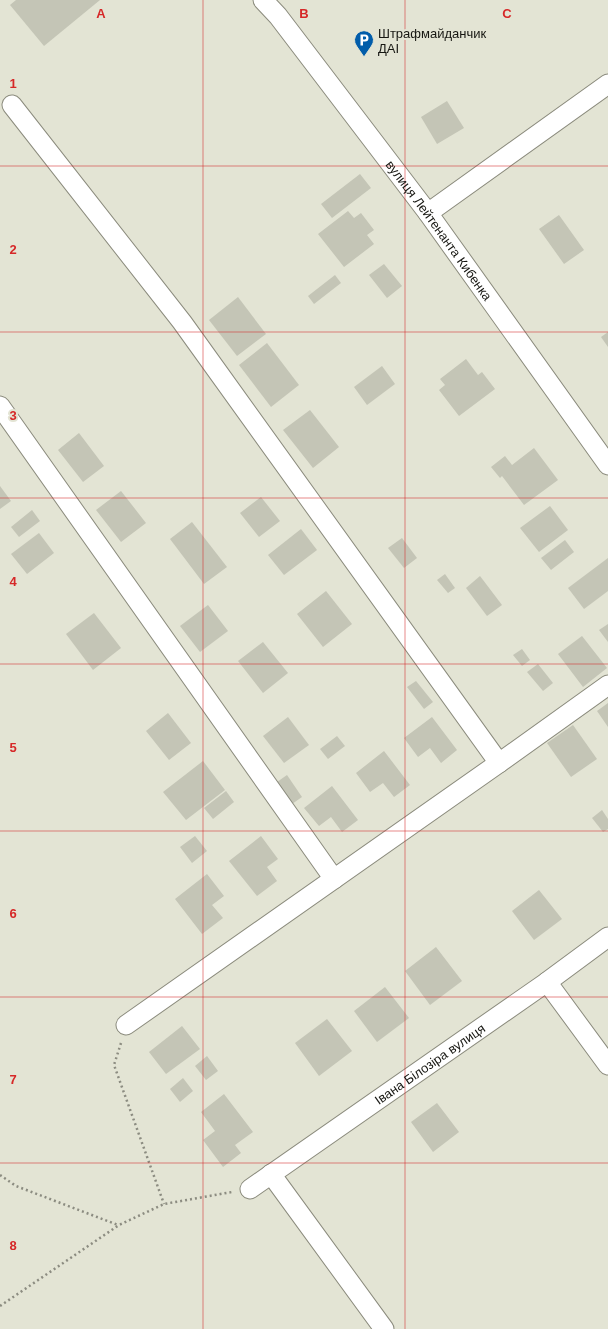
<svg xmlns="http://www.w3.org/2000/svg" width="608" height="1329" font-family="Helvetica,sans-serif">
<rect width="100%" height="100%" fill="#e3e4d4"/>
<g fill="#c4c5b6">
<path d="M16 0H100L44 46 10 5Z"/>
<path d="M447 101 464 128 437 144 421 117Z"/>
<path d="M360 174 371 188 332 218 321 204Z"/>
<path d="M348 211 354 218 361 213 374 230 367 235 374 244 344 267 318 234Z"/>
<path d="M559 215 584 250 564 264 539 229Z"/>
<path d="M384 264 402 286 387 298 369 275Z"/>
<path d="M335 275 341 283 314 304 308 296Z"/>
<path d="M238 297 266 334 237 356 209 320Z"/>
<path d="M608 332V347L601 337Z"/>
<path d="M267 343 299 385 271 407 239 365Z"/>
<path d="M466 359 478 375 482 372 495 389 459 416 439 390 445 385 440 379Z"/>
<path d="M382 366 395 384 367 405 354 387Z"/>
<path d="M310 410 339 447 313 468 283 430Z"/>
<path d="M79 433 104 466 83 482 58 450Z"/>
<path d="M534 448 558 480 524 505 502 476 500 478 491 467 505 456 512 465Z"/>
<path d="M0 486 11 501 0 509Z"/>
<path d="M121 491 146 523 121 542 96 510Z"/>
<path d="M261 497 280 521 259 537 240 513Z"/>
<path d="M550 506 568 530 539 552 520 528Z"/>
<path d="M32 510 40 521 19 537 11 527Z"/>
<path d="M192 522 227 567 204 584 170 539Z"/>
<path d="M301 529 317 550 284 575 268 555Z"/>
<path d="M39 533 54 553 27 574 11 554Z"/>
<path d="M402 538 417 558 404 568 388 548Z"/>
<path d="M565 540 574 552 551 570 541 558Z"/>
<path d="M608 558V591L584 609 568 588Z"/>
<path d="M445 574 455 588 448 593 437 580Z"/>
<path d="M480 576 502 605 487 616 466 588Z"/>
<path d="M326 591 352 624 323 647 297 614Z"/>
<path d="M208 605 228 631 200 652 180 626Z"/>
<path d="M94 613 121 648 93 670 66 634Z"/>
<path d="M608 624V642L599 630Z"/>
<path d="M582 636 607 668 583 687 558 654Z"/>
<path d="M263 642 288 673 263 693 238 661Z"/>
<path d="M522 649 530 660 522 666 513 655Z"/>
<path d="M538 664 553 683 543 691 527 672Z"/>
<path d="M416 681 433 702 424 709 407 687Z"/>
<path d="M608 703V727L597 711Z"/>
<path d="M168 713 191 743 169 760 146 731Z"/>
<path d="M288 717 309 745 284 763 263 736Z"/>
<path d="M432 717 457 750 441 763 430 748 418 757 404 738Z"/>
<path d="M573 725 597 759 571 777 547 743Z"/>
<path d="M337 736 345 746 328 759 320 749Z"/>
<path d="M384 751 410 785 394 797 383 783 370 792 356 773Z"/>
<path d="M203 761 225 790 186 820 163 792Z"/>
<path d="M287 775 302 797 292 804 277 782Z"/>
<path d="M332 786 358 820 342 832 331 817 319 826 304 808Z"/>
<path d="M226 791 234 802 213 819 204 808Z"/>
<path d="M602 810 608 819V829L603 832 592 818Z"/>
<path d="M195 836 207 851 192 863 180 847Z"/>
<path d="M261 836 278 859 267 867 277 881 257 896 229 861Z"/>
<path d="M207 874 224 896 212 905 223 918 202 934 175 899Z"/>
<path d="M539 890 562 919 534 940 512 911Z"/>
<path d="M436 947 462 981 430 1005 405 971Z"/>
<path d="M385 987 409 1018 377 1042 354 1011Z"/>
<path d="M327 1019 352 1051 319 1076 295 1043Z"/>
<path d="M182 1026 200 1049 166 1074 149 1052Z"/>
<path d="M207 1056 218 1071 206 1080 195 1066Z"/>
<path d="M183 1078 193 1091 180 1102 170 1089Z"/>
<path d="M224 1094 253 1132 235 1145 241 1153 223 1167 203 1140 215 1131 201 1112Z"/>
<path d="M437 1103 459 1132 433 1152 411 1122Z"/>
</g>
<g fill="none" stroke-linecap="round" stroke-linejoin="round">
<defs>
<g id="minor">
<path id="s1" d="M263 0 278 16 428 213 608 465"/>
<path d="M12 105 182 322 499 763"/>
<path d="M428 213 608 84"/>
<path d="M0 406 334 879"/>
<path d="M547 982 608 1065"/>
<path d="M126 1025 499 763 608 685"/>
<path d="M271 1174 384 1329"/>
<path id="s2" d="M250 1189 547 982 608 937"/>
</g>
</defs>
<use href="#minor" stroke="#8b8b7d" stroke-width="21"/>
<g stroke="#8c8c81" stroke-width="2.5" stroke-dasharray="2 3" stroke-linecap="butt">
<path d="M121 1043 114 1065 164 1204"/>
<path d="M0 1175 16 1186 118 1225"/>
<path d="M0 1306 119 1225 164 1204 232 1192"/>
</g>
<use href="#minor" stroke="#fff" stroke-width="19"/>
</g>
<path fill="none" stroke="#d62828" stroke-width="1" stroke-opacity="0.55" d="M203 0V1329M405 0V1329M0 166H608M0 332H608M0 498H608M0 664H608M0 831H608M0 997H608M0 1163H608"/>
<defs>
<symbol id="parking-pin" viewBox="-11 -11 22 30"><path d="M0 17L-7.5 6A9.5 9.5 0 1 1 7.5 6Z" fill="#025daa" stroke="#e3e4d4"/><path d="M-3.5-5.5H1a3.5 3.5 0 0 1 0 7H-1V5.5H-3.5ZM-1-3.4V-.6H.8a1.4 1.4 0 0 0 0-2.8Z" fill="#fff"/></symbol>
</defs>
<g fill-rule="evenodd">
<use href="#parking-pin" x="353" y="29" width="22" height="30"/>
</g>
<g text-anchor="middle" dominant-baseline="central" stroke-width="4" stroke-linejoin="round" paint-order="stroke">
<g font-size="13" fill="#161611" stroke="#e3e4d4" text-anchor="start">
<text x="378" y="33">Штрафмайданчик<tspan x="378" dy="15">ДАІ</tspan></text>
</g>
<g font-size="13" fill="#161611" stroke="#e3e4d4">
<text stroke="none"><textPath href="#s1" startOffset="290">вулиця Лейтенанта Кибенка</textPath></text>
<text stroke="none"><textPath href="#s2" startOffset="219">Івана Білозіра вулиця</textPath></text>
</g>
</g>
<g font-size="13" text-anchor="middle" font-weight="bold" fill="#d62828" stroke="#e3e4d4" stroke-width="4" stroke-linejoin="round" paint-order="stroke">
<text x="101" y="18">A</text>
<text x="304" y="18">B</text>
<text x="507" y="18">C</text>
<text x="13" y="88">1</text>
<text x="13" y="254">2</text>
<text x="13" y="420">3</text>
<text x="13" y="586">4</text>
<text x="13" y="752">5</text>
<text x="13" y="918">6</text>
<text x="13" y="1084">7</text>
<text x="13" y="1250">8</text>
</g>
</svg>
